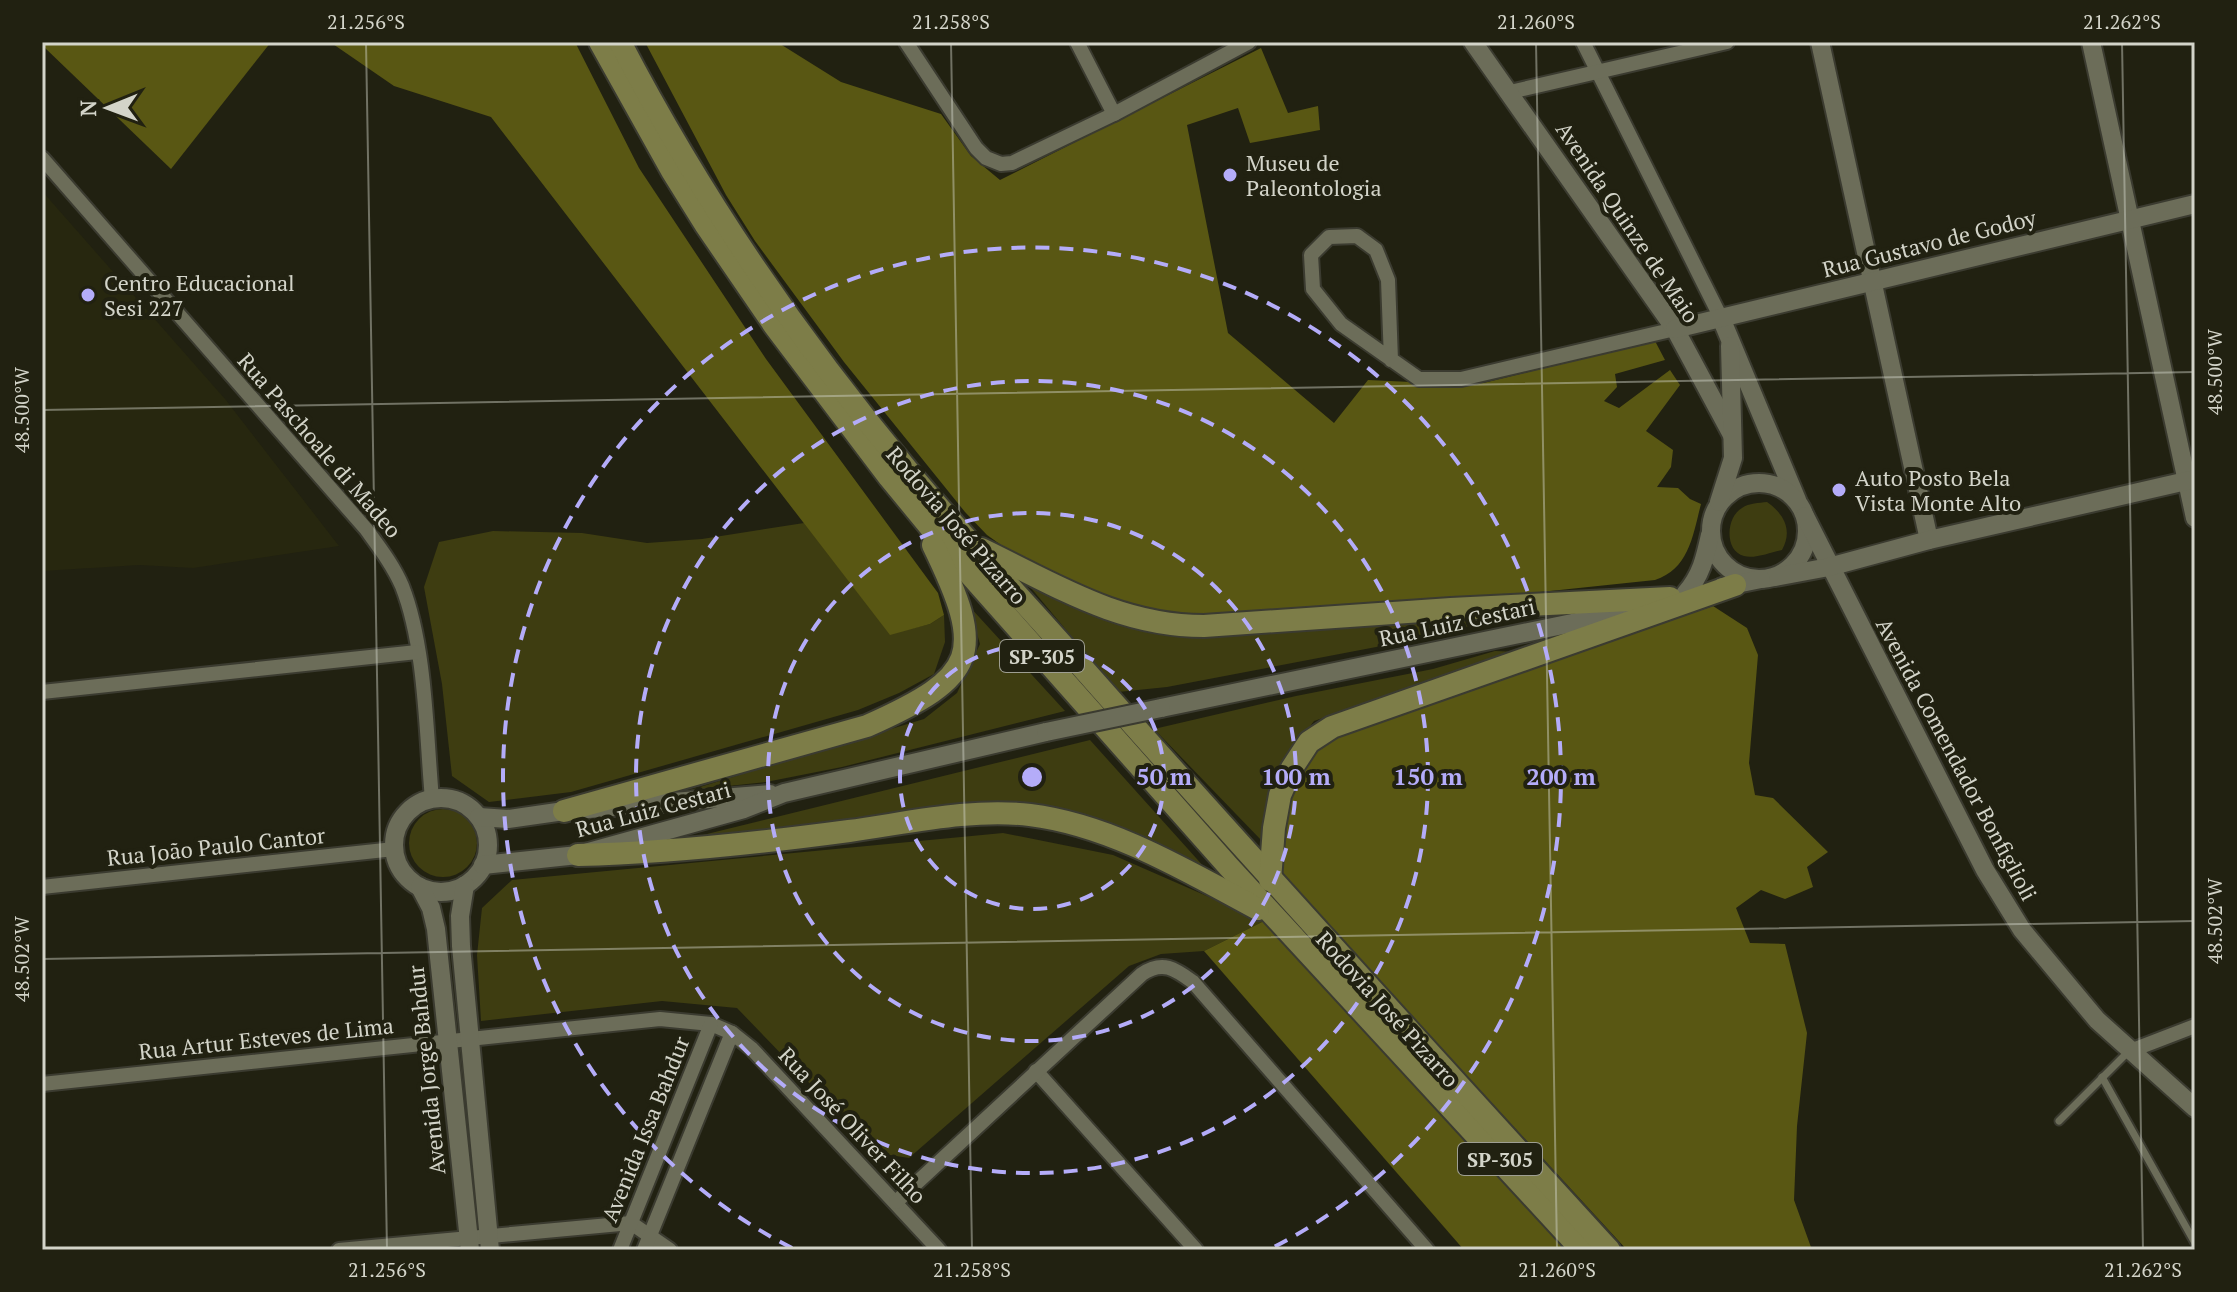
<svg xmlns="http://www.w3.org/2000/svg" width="2237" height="1292" font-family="'PT Serif',serif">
<rect width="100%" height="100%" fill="#212111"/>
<path fill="#27270f" d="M42 191 225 399 339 546 193 568 140 565 42 571Z"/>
<g fill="#3e3d11">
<path d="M1767 502C1784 514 1793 530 1782 550 1771 552 1755 559 1744 556 1724 551 1726 517 1742 508 1749 503 1759 503 1767 502Z"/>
<path d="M804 523 890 634 930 624 944 615 945 642 934 674 899 693 858 710 571 792 489 802 452 776 442 684 424 587 439 542 493 531 582 533 647 543 702 539Z"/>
<path d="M1026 582 1115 622 1177 636 1483 617 1460 631 1167 687 1118 692Z"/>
<path d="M969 606 1065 711 842 767 766 782 690 790 924 719 957 693 980 644Z"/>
<path d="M1495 651 1520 652 1314 721 1280 766 1264 813 1262 841 1154 729 1296 696 1433 669Z"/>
<path d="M1090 740 1205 868 1114 829 1037 806 662 845Z"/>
<circle cx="443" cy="843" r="34"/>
<path d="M1003 833 1113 855 1264 921 1204 951 1161 954 1129 966 909 1158 877 1153 737 1008 662 1001 481 1021 477 955 482 908 512 880Z"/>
</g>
<g fill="#595713">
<path d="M47 42H271L171 169 44 47Z"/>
<path d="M330 42H575L639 168 766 359 938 593 944 615 930 624 890 635 491 117 394 86Z"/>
<path d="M645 42H777L841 82 941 114 971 156 1000 180 1261 48 1288 113 1318 106 1320 130 1250 143 1238 108 1187 125 1228 333 1334 423 1368 380 1475 385 1655 341 1665 360 1615 374 1617 387 1604 401 1619 408 1670 370 1680 385 1646 431 1673 450 1671 467 1657 487 1678 488 1690 499 1701 504C1693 535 1689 569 1655 580L1464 600 1200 617 1144 612 1089 594 1025 562 987 535 965 512 844 362 755 241 726 195Z"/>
<path d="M1713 606 1747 628 1758 655 1749 763 1755 795 1773 798 1828 852 1807 867 1813 887 1785 899 1761 890 1736 908 1750 943 1785 944 1807 1033 1797 1126 1794 1200 1812 1250H1627L1281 874 1282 837 1292 788 1316 748 1339 732Z"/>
<path d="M1264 921 1566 1250H1464L1204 951Z"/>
</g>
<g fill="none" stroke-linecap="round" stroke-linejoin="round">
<defs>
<g id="service">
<path d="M2102 1077 2195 1243"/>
<path d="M2059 1121 2128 1052"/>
</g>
<g id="minor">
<path d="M906 42 976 148 986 158 1001 164 1012 163 1114 114 1249 42"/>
<path d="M1077 42 1114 114"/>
<path d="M1583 42 1721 318"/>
<path d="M1510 92 1727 42"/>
<path d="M42 158 366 529C379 547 393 565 402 586 426 647 426 734 432 799"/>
<path d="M1391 360 1388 280 1376 250 1357 236 1329 237 1311 255 1313 289 1341 324 1419 379H1461L1675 329"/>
<path d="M42 692 417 652"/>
<path d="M42 887 394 849"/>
<path d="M2130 1051 2195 1026"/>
<path d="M1036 1071 1196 1250"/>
<path d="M42 1084 660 1019 711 1024 732 1033 752 1049 939 1250"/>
<path d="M896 1202 1142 974C1163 960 1175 969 1193 982L1427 1250"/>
<path d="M339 1250 631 1223 670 1250"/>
<path d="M620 1250 711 1024"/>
<path d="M644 1250 732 1033"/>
</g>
<g id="tertiary">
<path d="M1473 42 1675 329 1732 435"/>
<path d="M1820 42 1929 540"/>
<path d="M2091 42 2195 518"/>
<path d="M1721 318 1797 500"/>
<path d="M1675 329 2195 204"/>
<circle cx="1759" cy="531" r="48"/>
<path d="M1719 502 1733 458 1730 346"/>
<path d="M1805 516 1985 870 2022 930 2097 1020 2195 1108"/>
<path d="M1775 577 1829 567 1929 540 2195 479"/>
<path d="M1722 587 1761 579"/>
<path d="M1685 594C1701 576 1705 558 1710 535"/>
<path d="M1161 708 1577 622 1639 606"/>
<circle cx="441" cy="845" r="47"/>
<path d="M479 817 508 819 564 811 770 794"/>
<path d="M483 865 578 855 744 809 784 793 1046 732"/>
<path d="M465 885 460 916 461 946 490 1250"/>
<path d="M420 887 431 908 436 929 470 1250"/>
</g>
<g id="primary">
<path d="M600 42 672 171 705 224 774 325 889 477 958 561 1229 867 1582 1250"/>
<path d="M620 42C700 196 798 339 909 472 964 539 1024 601 1081 666 1255 863 1432 1056 1609 1250"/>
<path d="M981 549C1056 585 1119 626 1204 626L1451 609 1670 598"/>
<path d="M564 811 867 726C979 676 986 654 933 545"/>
<path d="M578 855C669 853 759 843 849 831 908 823 971 808 1030 815 1111 825 1187 871 1258 909"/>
<path d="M1270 880 1274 828 1280 795 1292 768 1309 742 1332 727 1735 585"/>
</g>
</defs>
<use href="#service" stroke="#3b3b30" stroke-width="11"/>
<use href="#minor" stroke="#3b3b30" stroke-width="18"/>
<use href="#tertiary" stroke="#3b3b30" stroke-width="22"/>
<use href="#primary" stroke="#3b3b30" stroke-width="26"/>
<use href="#service" stroke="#6c6d59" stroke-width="7"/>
<use href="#minor" stroke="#6c6d59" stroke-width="14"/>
<use href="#tertiary" stroke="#6c6d59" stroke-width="18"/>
<use href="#primary" stroke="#7d7d48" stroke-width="22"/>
<defs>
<path id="tertiary-bridge" d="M1046 732 1161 708"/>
</defs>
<use href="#tertiary-bridge" stroke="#3b3b30" stroke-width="22" stroke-linecap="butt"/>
<use href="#tertiary-bridge" stroke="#6c6d59" stroke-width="18"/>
</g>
<path fill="none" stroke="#d3d4c9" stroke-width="2" stroke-opacity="0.45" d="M366 42 387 1250M951 42 972 1250M1536 42 1557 1250M2122 42 2143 1250M42 410 2195 372M42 959 2195 921"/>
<g fill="none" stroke="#b4acf9" stroke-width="4" stroke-dasharray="14 10">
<circle cx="1032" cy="777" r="132"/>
<circle cx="1032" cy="777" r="264"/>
<circle cx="1032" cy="777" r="396"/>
<path d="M792 1248A529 529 0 1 1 1272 1248"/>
</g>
<g fill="#b4acf9" stroke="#212111" stroke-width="3">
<circle cx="1230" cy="175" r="8"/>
<circle cx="88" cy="295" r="8"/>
<circle cx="1839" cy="490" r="8"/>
</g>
<g text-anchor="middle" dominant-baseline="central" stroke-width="8" stroke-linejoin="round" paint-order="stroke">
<g fill="#212111" stroke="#9e9e92" stroke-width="2">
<rect x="1000" y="640" width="84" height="32" rx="6"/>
<rect x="1458" y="1143" width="84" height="32" rx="6"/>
</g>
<g font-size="20" font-weight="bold" fill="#d3d4c9">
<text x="1042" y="656">SP-305</text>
<text x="1500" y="1159">SP-305</text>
</g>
<g font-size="22" fill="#d3d4c9" stroke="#212111" text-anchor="start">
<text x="1246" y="162">Museu de<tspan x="1246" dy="25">Paleontologia</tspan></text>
<text x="104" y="282">Centro Educacional<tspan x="104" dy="25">Sesi 227</tspan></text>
<text x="1855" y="477">Auto Posto Bela<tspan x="1855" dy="25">Vista Monte Alto</tspan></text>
</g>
<g font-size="22" fill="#d3d4c9" stroke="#212111">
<text transform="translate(1628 222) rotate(56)">Avenida Quinze de Maio</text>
<text transform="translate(1929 243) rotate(-14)">Rua Gustavo de Godoy</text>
<text transform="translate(320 445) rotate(49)">Rua Paschoale di Madeo</text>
<text transform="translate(957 525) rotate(49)">Rodovia José Pizarro</text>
<text transform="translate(1457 622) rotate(-12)">Rua Luiz Cestari</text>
<text transform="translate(1957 759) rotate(62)">Avenida Comendador Bonfiglioli</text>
<text transform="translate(653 809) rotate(-15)">Rua Luiz Cestari</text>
<text transform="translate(216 846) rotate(-6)">Rua João Paulo Cantor</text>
<text transform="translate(1388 1009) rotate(48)">Rodovia José Pizarro</text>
<text transform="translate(266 1038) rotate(-6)">Rua Artur Esteves de Lima</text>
<text transform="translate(426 1070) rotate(-96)">Avenida Jorge Bahdur</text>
<text transform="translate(853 1125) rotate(47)">Rua José Oliver Filho</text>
<text transform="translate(645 1129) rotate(-68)">Avenida Issa Bahdur</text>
</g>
</g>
<circle cx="1032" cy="777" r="12" fill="#b4acf9" stroke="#212111" stroke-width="4"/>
<g font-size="24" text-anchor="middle" font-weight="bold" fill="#b4acf9" stroke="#212111" stroke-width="8" stroke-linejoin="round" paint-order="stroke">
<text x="1164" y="785">50 m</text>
<text x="1296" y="785">100 m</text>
<text x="1428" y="785">150 m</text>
<text x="1561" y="785">200 m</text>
</g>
<rect width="2237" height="1292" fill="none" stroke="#212111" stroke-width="88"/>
<g transform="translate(108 108) rotate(269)" stroke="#212111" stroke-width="6" paint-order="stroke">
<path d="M0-6L14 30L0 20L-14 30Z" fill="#d3d4c9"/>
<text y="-12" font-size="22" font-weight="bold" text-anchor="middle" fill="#d3d4c9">N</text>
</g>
<rect x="44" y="44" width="2149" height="1204" fill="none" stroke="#d3d4c9" stroke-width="3"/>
<g font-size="20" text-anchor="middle" fill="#d3d4c9">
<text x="366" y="29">21.256°S</text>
<text x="951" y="29">21.258°S</text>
<text x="1536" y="29">21.260°S</text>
<text x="2122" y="29">21.262°S</text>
<text transform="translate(2215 372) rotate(-90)" y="7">48.500°W</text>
<text transform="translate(22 410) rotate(-90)" y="7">48.500°W</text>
<text transform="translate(2215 921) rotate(-90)" y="7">48.502°W</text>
<text transform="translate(22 959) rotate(-90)" y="7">48.502°W</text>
<text x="387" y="1277">21.256°S</text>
<text x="972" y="1277">21.258°S</text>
<text x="1557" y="1277">21.260°S</text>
<text x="2143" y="1277">21.262°S</text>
</g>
</svg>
